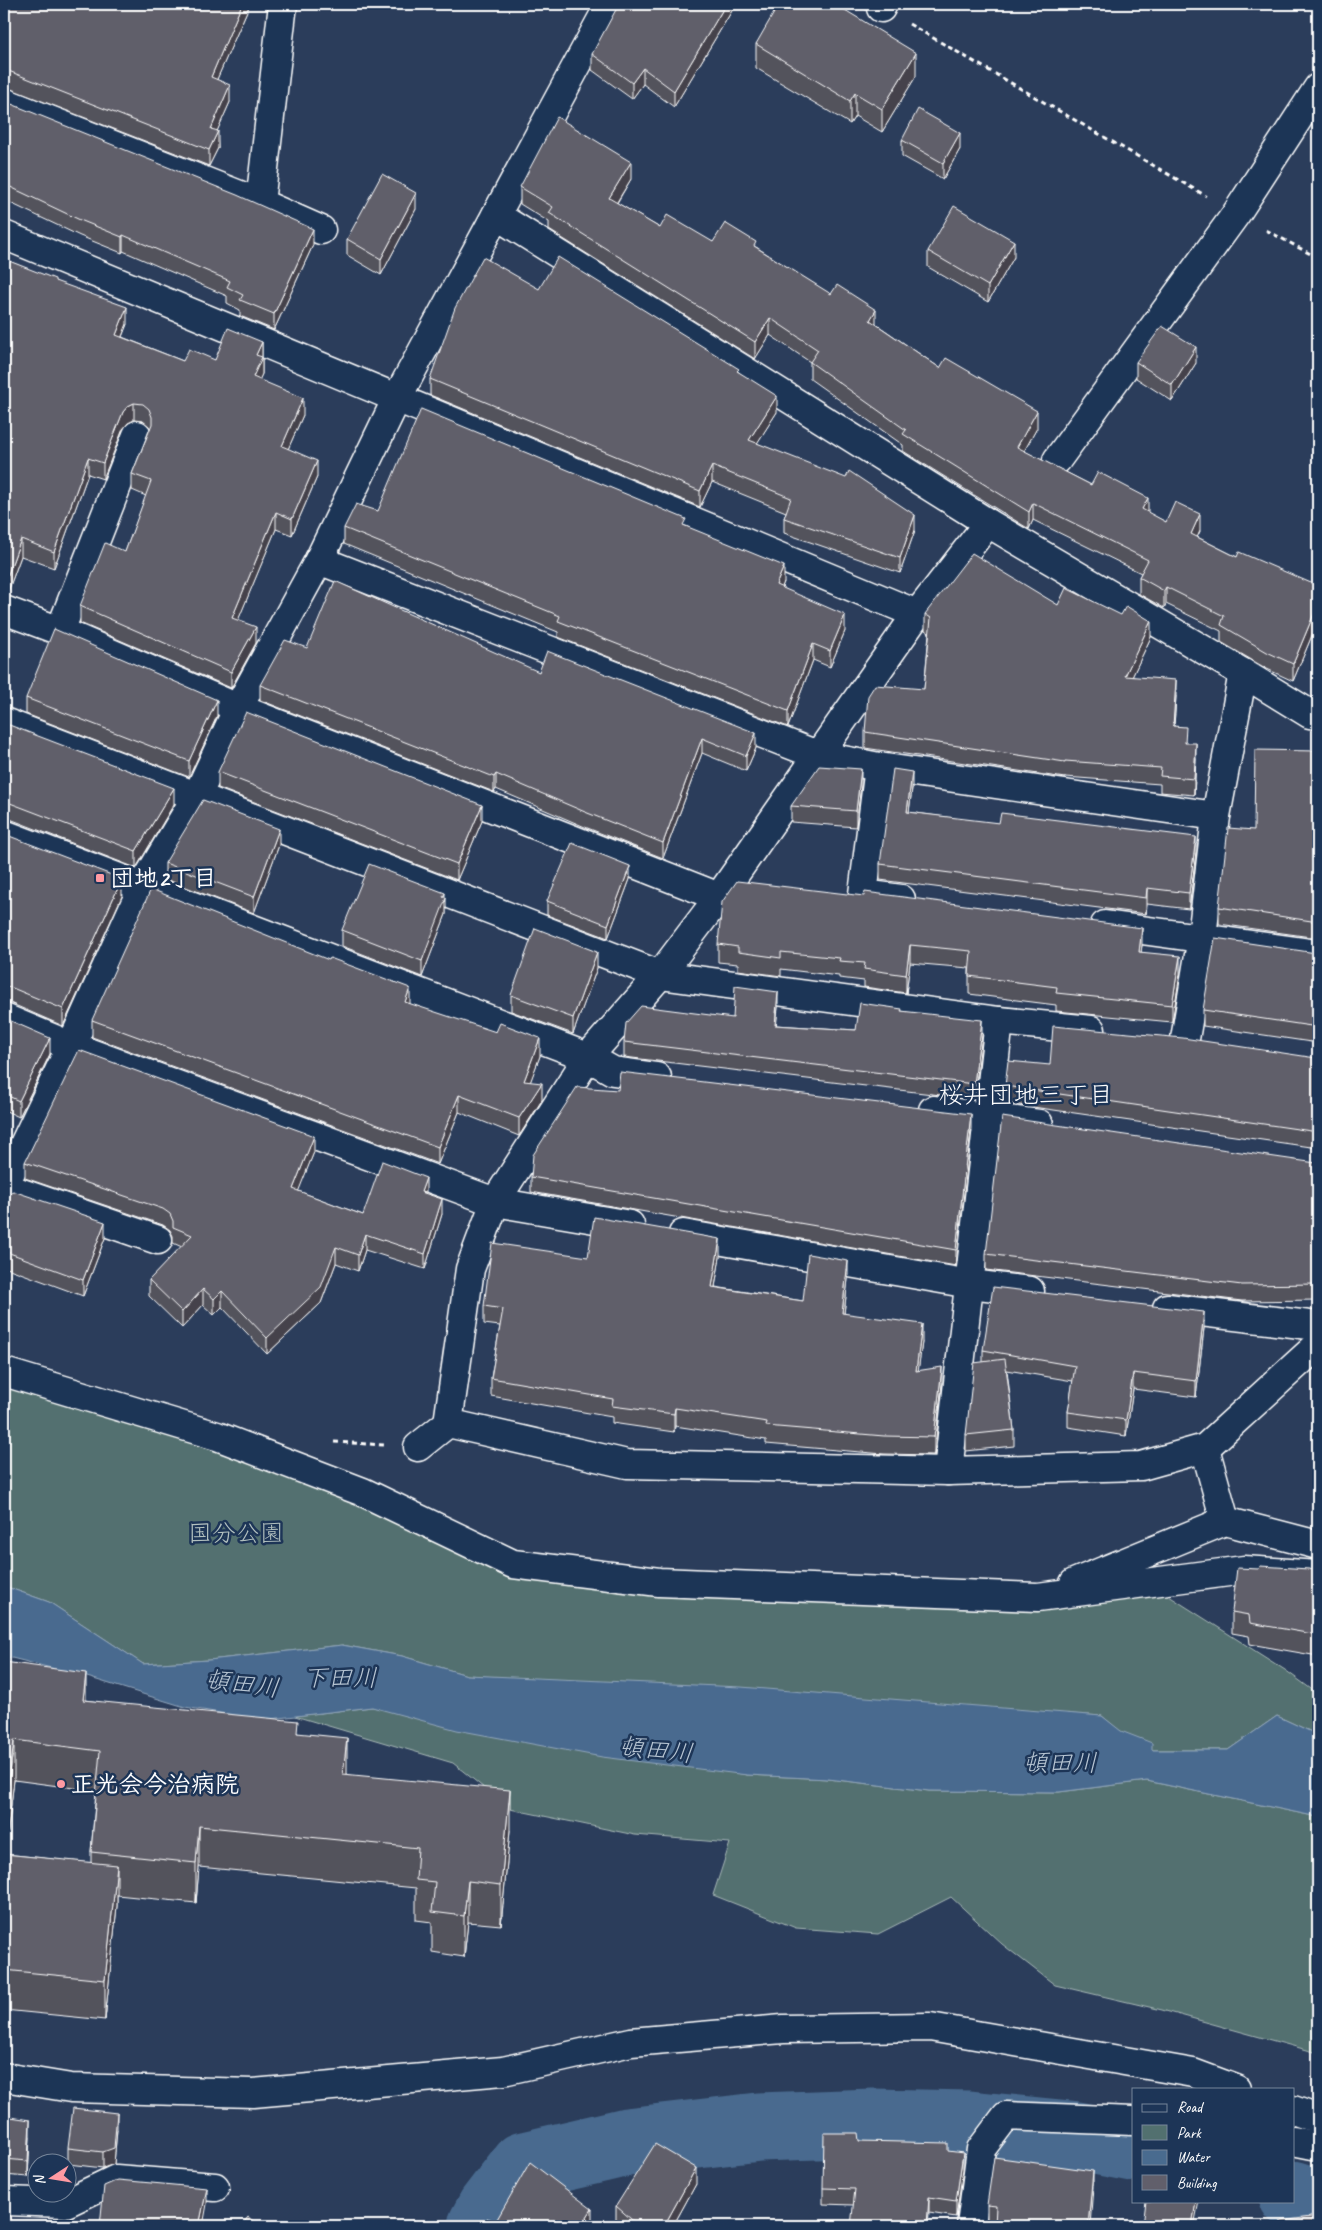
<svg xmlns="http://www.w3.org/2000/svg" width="1322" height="2230" font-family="Caveat,'Klee One',sans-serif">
<rect width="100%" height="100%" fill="#2b3d5b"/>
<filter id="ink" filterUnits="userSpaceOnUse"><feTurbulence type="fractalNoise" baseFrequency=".02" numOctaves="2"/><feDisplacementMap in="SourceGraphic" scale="10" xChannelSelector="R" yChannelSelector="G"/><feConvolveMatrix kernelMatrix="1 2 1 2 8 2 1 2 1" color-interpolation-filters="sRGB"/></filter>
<g filter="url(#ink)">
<g fill="#52706f" stroke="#a8b8b7">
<path d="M4 1382 218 1448 366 1506 498 1570 1158 1589 1285 1670 1318 1694V1735L1277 1716 1228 1750H1152L1120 1731 1102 1716 467 1675 402 1656 342 1645 209 1660 143 1664 49 1602 4 1586Z"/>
<path d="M372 1707 747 1775 828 1779 929 1791 1059 1792 1147 1781 1318 1817V2053L1162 2010 1055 1985 1002 1944 951 1897 878 1934 796 1928 713 1895 730 1843 635 1835 510 1809 453 1763 295 1716Z"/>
</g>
<path fill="#496b8f" stroke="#92a6bc" d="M4 1586 49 1602 143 1664 209 1660 342 1645 402 1656 467 1675 741 1687 1102 1716 1121 1731 1152 1743V1750H1228L1277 1716 1318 1735V1817L1147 1781 1059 1792 929 1791 828 1779 747 1775 602 1757 457 1730 372 1707 262 1720 185 1707 87 1677 4 1656Z"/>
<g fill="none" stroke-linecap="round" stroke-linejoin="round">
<g stroke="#496b8f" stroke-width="69">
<path d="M1293 2195 1318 2203"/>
<path d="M482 2226 491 2209 524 2166 627 2142 759 2127 873 2123 969 2125 1070 2135 1133 2147"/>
</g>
<defs>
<g id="minor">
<path d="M283 4 260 203 321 230"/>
<path d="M881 8 883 4"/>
<path d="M4 102 260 203"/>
<path d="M496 215 988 523 1243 673 1310 714 1318 715"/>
<path d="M4 235 917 614"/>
<path d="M1057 460 1236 214 1318 88"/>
<path d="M319 560 817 755 879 767 1216 816"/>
<path d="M4 610 60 631 238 708 719 897"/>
<path d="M60 631 137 435"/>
<path d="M4 722 660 975 999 1021 1091 1030"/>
<path d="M879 767 863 894 901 899"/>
<path d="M4 834 588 1057 613 1071 657 1077"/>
<path d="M1105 925 1318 954"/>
<path d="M4 1018 71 1046 495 1202 588 1057 660 975 719 897 917 614 988 523"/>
<path d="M999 1021 948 1471 1141 1466 1205 1448 1318 1345"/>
<path d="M1185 1039 1202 937 1216 816 1243 673"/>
<path d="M933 1110 1039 1124"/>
<path d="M4 1186 71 1046 143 886 197 796 238 708 319 560 397 398 610 4"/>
<path d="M4 1187 158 1240"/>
<path d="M630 1225 495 1202 470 1269 448 1423 627 1464 948 1471"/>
<path d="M683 1234 970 1284 1030 1291"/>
<path d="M1167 1308 1318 1326"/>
<path d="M4 1372 217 1436 363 1492 513 1564 659 1582 1038 1597 1244 1570 1318 1575"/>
<path d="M418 1447 448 1423"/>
<path d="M1205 1448 1225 1521"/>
<path d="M1074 1583 1225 1521 1318 1545"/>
<path d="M4 2077 71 2088 253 2093 503 2071 631 2042 783 2029 930 2027 1193 2073 1236 2089"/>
<path d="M1293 2110 1318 2119"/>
<path d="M1293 2141 1318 2146"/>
<path d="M4 2201 66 2203 116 2179 215 2187"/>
<path d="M971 2226 981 2149 1006 2116 1133 2121"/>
</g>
</defs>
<use href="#minor" stroke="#fff" stroke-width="31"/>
<g stroke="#fff" stroke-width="3" stroke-dasharray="5 4" stroke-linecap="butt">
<path d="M909 24 1206 196"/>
<path d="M1266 230 1318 258"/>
<path d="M334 1442 385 1445"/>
</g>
<use href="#minor" stroke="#1d3557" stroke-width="28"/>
</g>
<g fill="#53525c" stroke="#fff" fill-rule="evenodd">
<path d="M4 4H250L217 79 230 102 217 131 218 148 209 166 6 87V81L4 80Z"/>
<path d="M644 4H736L674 107 643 84 632 99 592 70V54L642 8Z"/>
<path d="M789 7 809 8 916 76 882 132 855 116 850 124 756 68V44Z"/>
<path d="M4 101 313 245 274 330 240 316V310L227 303V296L123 251 122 253 80 236 4 200Z"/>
<path d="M902 140 960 149 943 179 902 156Z"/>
<path d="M631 179 617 203 660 228 713 242 756 247 876 324 940 368 1037 428 1024 451 1091 485 1166 522 1200 531 1197 537 1237 557 1318 586V621L1293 681 1267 669 1221 642V631L1166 604 1164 608 1139 594V577L1141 573 1033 520 1029 529 903 451V445L810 379V362L770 335 755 359 549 230V222L520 204V187Z"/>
<path d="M416 209 381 275 347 255V239Z"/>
<path d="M928 251 1014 257 988 302 928 267Z"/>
<path d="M4 259 55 281 127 324 122 337 183 361 215 360 262 342V374L259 380 303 415 288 449 317 477 292 535 276 529 238 620 256 643 231 688 80 623V606L125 552 146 496 132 490V474L150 428 149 426 143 421 134 420 128 423 123 429 103 479 88 474 54 568 21 556 7 594 4 593Z"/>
<path d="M539 289 739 372 777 412 757 443 915 530 900 573 784 533V518L786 512 712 482 700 507 430 395V379Z"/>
<path d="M1136 362 1196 363 1172 401 1136 378Z"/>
<path d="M378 511 686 526 784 582 782 587 845 631 830 667 813 660 788 727 558 637V632L344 544V528Z"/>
<path d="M1058 605 1151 637 1132 677 1176 696 1174 726 1186 743 1196 759 1194 795 1160 792V784L1065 777V778L865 748V732L924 689 929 633 925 630V614Z"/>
<path d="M307 648 539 672 756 748 746 771 702 753 663 858 585 827 496 789 494 792 260 700V685Z"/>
<path d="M26 698 217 716 189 777 26 714Z"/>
<path d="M4 723 174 804 136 868 10 819H4Z"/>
<path d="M1318 751V938L1219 924V907L1254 830Z"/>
<path d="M218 772 482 821 457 880 218 788Z"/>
<path d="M861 785 856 827 791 822V806Z"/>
<path d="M912 788 909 812 1196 852 1189 909 1147 904 1146 914 880 880V864Z"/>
<path d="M4 834 122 896 63 1026 10 1003H4Z"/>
<path d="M279 845 254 913 165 879V863Z"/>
<path d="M630 879 608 938 547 915V901Z"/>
<path d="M445 897 446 914 422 977 342 946V930Z"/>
<path d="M718 944 1142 945 1141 952 1180 974 1172 1022 1056 1011V1005L969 994V968L910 963 906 993 864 987V981L839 978V976L781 969V976L738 970V964L718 962Z"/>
<path d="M1318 952V1043L1203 1026V1010Z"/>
<path d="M597 968 573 1034 511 1011V995Z"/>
<path d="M778 1007 776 1025 856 1030 902 1011 982 1035 974 1099 624 1057V1042L733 1018Z"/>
<path d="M4 1018 50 1054 19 1117 4 1110Z"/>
<path d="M92 1020 540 1056 530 1082 542 1100 519 1136 459 1112 438 1164 92 1037Z"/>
<path d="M1316 1058H1318V1148L1005 1103V1086L1050 1065Z"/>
<path d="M971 1130 956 1266 531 1192V1177Z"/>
<path d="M314 1152 298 1191 363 1215 426 1194 442 1214 425 1269 365 1250 358 1271 336 1263 321 1303 267 1354 222 1307 214 1315 203 1305 182 1328 149 1296V1280L182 1247 173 1243V1236L170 1230 163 1225 25 1178V1162Z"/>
<path d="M1316 1163H1318V1300L1242 1301 986 1270V1254Z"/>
<path d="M4 1211 105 1238 83 1296 4 1267Z"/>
<path d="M588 1257H720L715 1287 803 1301 848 1279 844 1313 922 1342 918 1370 942 1384 934 1455 884 1454 766 1444V1440L675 1426 674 1432 612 1423V1417L491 1396V1378L500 1326 484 1324V1306Z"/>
<path d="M1204 1328 1196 1397 1133 1389 1126 1436 1068 1427V1412L1073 1381 1007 1370 1014 1430V1446L966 1451V1435L983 1362V1350Z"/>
<path d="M1318 1571V1656L1250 1644 1249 1636 1232 1633V1612Z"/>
<path d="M4 1662 86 1700 298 1733 347 1774 510 1830 501 1925 468 1922 464 1957 432 1952V1922L416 1920V1888L199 1867 196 1903 117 1895V1906L105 2020 4 2010ZM14 1780 96 1791 91 1852V1863L5 1854Z"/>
<path d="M4 2116 30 2136 28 2177 4 2175Z"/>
<path d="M117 2129 114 2164 103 2168 68 2164V2148Z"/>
<path d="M859 2141 948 2151 963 2169 956 2217 929 2213 853 2205 823 2204V2188Z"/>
<path d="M696 2184 673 2226H621L616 2222V2206Z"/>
<path d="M1093 2187 995 2222 987 2221V2205Z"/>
</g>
<g fill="#44424b" stroke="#fff">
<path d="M242 4H250L211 93V77Z"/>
<path d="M726 4H736L674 107V91Z"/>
<path d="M916 53V76L882 132V109Z"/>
<path d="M643 68V84L632 99V83Z"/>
<path d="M230 85V102L211 145V129Z"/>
<path d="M855 93V116L850 124V101Z"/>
<path d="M218 131V148L209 166V150Z"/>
<path d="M960 133V149L943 179V163Z"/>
<path d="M631 162V179L609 215V198Z"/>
<path d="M416 193V209L381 275V259Z"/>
<path d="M313 229V245L274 330V314Z"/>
<path d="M123 235V251L122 253V237Z"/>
<path d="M1014 241V257L988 302V286Z"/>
<path d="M127 307V324L116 351V335Z"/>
<path d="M876 310V327L870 320Z"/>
<path d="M770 318V335L755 359V342Z"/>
<path d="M262 342V374L253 394V377L256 355Z"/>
<path d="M1196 347V363L1172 401V385Z"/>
<path d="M777 396V412L749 456V440Z"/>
<path d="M303 398V415L282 463V446Z"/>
<path d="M134 403V420L128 423 123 429 103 479V463L123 412 128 406Z"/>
<path d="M1037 411V428L1017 464V447Z"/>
<path d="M88 458V474L54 568V552Z"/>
<path d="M317 461V477L292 535V519Z"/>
<path d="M712 466V482L700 507V491Z"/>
<path d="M1148 498V515L1142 509Z"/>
<path d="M1033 503V520L1029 529V512Z"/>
<path d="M276 512V529L232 635V618Z"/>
<path d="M1200 514V531L1191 551V534Z"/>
<path d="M915 515V530L900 573V558Z"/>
<path d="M21 539V556L7 594V577Z"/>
<path d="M784 566V582L776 601V585Z"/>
<path d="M1166 587V604L1164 608V591Z"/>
<path d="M1318 604V621L1293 681V664Z"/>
<path d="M845 615V631L830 667V651Z"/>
<path d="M1151 621V637L1125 692V676Z"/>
<path d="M256 627V643L231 688V672Z"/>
<path d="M813 644V660L788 727V711Z"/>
<path d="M1176 680V696L1173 742V726Z"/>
<path d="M217 700V716L189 777V761Z"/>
<path d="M756 733V748L746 771V756Z"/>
<path d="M702 738V753L663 858V843Z"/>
<path d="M1196 743V759L1194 795V779Z"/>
<path d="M861 769V785L856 827V811Z"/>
<path d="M912 772V788L907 828V812Z"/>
<path d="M496 774V789L494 792V777Z"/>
<path d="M174 788V804L136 868V851Z"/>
<path d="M482 805V821L457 880V864Z"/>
<path d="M279 829V845L254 913V897Z"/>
<path d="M1196 837V852L1189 909V893Z"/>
<path d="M630 866V879L608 938V925Z"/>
<path d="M122 879V896L63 1026V1009Z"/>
<path d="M1147 888V904L1146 914V898Z"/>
<path d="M445 893V902L446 898V914L422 977V961Z"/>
<path d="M1142 928V945L1139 969V952Z"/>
<path d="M910 945V963L906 993V975Z"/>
<path d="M597 952V968L573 1034V1018Z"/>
<path d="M1180 956V974L1172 1022V1005Z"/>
<path d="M410 988V1006L405 1002Z"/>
<path d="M778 992V1007L775 1040V1025Z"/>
<path d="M982 1020V1035L974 1099V1084Z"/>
<path d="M50 1038V1054L19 1117V1101Z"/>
<path d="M540 1038V1056L524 1099V1081Z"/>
<path d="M542 1083V1100L519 1136V1118Z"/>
<path d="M459 1095V1112L438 1164V1147Z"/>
<path d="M971 1114V1130L956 1266V1250Z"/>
<path d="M314 1136V1152L293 1205V1189Z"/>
<path d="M426 1178V1193L421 1192Z"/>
<path d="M442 1199V1214L425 1269V1254Z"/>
<path d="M105 1222V1238L83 1296V1280Z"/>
<path d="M365 1234V1250L358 1271V1255Z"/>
<path d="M720 1239V1257L712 1304V1287Z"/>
<path d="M336 1247V1263L321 1303 267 1354V1338Z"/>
<path d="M848 1261V1279L842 1331V1313Z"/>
<path d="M203 1289V1305L182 1328V1312Z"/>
<path d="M222 1291V1307L214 1315V1299Z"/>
<path d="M1204 1312V1328L1196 1397V1381Z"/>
<path d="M922 1324V1342L916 1388V1371Z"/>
<path d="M942 1367V1384L934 1455V1437Z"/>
<path d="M1133 1373V1389L1126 1436V1420Z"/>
<path d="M675 1408V1426L674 1432V1414Z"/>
<path d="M86 1673V1713L83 1700Z"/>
<path d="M347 1738V1778L343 1774Z"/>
<path d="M14 1740V1780L4 1863V1823Z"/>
<path d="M510 1790V1830L501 1925V1885Z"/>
<path d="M199 1826V1867L196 1903V1863Z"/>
<path d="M117 1865V1906L105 2020V1980Z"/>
<path d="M468 1881V1922L464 1957V1916Z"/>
<path d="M117 2113V2129L114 2164 103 2168V2152Z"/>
<path d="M30 2120V2136L28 2177V2161Z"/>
<path d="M963 2153V2169L956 2217V2201Z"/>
<path d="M696 2168V2184L673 2226H664Z"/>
<path d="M1093 2171V2187L1090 2226H1088Z"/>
<path d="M207 2188V2204L203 2226H199Z"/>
<path d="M929 2197V2213L928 2226H927Z"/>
<path d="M1196 2201H1199L1194 2226H1192Z"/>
<path d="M592 2209V2224L590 2226H581Z"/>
</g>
<g fill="#615f6b" stroke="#fff">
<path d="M4 4H242L211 77 230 85 211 129 218 131 209 150 6 70 8 65 4 64Z"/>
<path d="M619 4H636L642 8 644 4H726L674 91 643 68 632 83 592 54Z"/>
<path d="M779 4H784L789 7 791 4H801L809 8 811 4H835L916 53 882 109 855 93 850 101 756 44Z"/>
<path d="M4 101 237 195 313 229 274 314 240 300 243 295 227 287 230 281 123 235 122 237 80 220 4 184Z"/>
<path d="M918 109 960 133 943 163 902 140Z"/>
<path d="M557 117 631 162 609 198 660 228 667 215 713 242 725 223 756 242 754 246 831 294 837 285 876 310 870 320 940 368 946 358 1037 411 1017 447 1091 485 1098 472 1148 498 1142 509 1166 522 1175 502 1200 514 1191 534 1237 557 1239 552 1318 586V604L1293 664 1267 652 1221 625 1224 616 1166 587 1164 591 1139 577 1148 560 1033 503 1029 512 903 434 906 430 810 362 818 350 770 318 755 342 549 213 553 207 520 187Z"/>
<path d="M382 174 416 193 381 259 347 239Z"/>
<path d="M954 206 1014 241 988 286 928 251Z"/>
<path d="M483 257 539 289 558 257 739 369 737 371 777 396 749 440 846 478 849 471 915 515 900 558 784 518 791 498 712 466 700 491 430 379 455 308Z"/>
<path d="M4 259 55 279V281L127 307 116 335 183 361 189 349 215 360 228 328 262 342 256 355 262 357 253 377 303 398 282 446 317 461 292 519 276 512 232 618 256 627 231 672 80 606 105 543 125 552 151 481 132 474 152 424V417L149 409 143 404 134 403 128 406 123 412 103 463 88 458 54 552 21 539 7 577 4 576Z"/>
<path d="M1162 326 1196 347 1172 385 1136 362Z"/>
<path d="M421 409 686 519 683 525 784 566 776 585 845 615 830 651 813 644 788 711 558 621 560 616 344 528 356 504 378 511Z"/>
<path d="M972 553 1058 605 1066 588 1121 615 1126 606 1151 621 1125 676 1176 680 1173 726 1186 727 1185 743H1196L1194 779 1160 776 1161 768 1065 761V762L865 732 868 696 875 685 924 689 931 618 925 614Z"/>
<path d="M335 581 539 672 547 651 756 733 746 756 702 738 663 843 585 812 496 774 494 777 260 685 285 640 307 648Z"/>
<path d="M54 629 217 700 189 761 26 698Z"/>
<path d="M246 712 482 805 457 864 218 772Z"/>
<path d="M4 723 174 788 136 851 10 803 4 802Z"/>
<path d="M1255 750 1318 751V922L1219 907 1228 828 1254 830Z"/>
<path d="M819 766 861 769 856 811 791 806Z"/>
<path d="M893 769 912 772 907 812 999 823 1001 813 1196 837 1189 893 1147 888 1146 898 880 864Z"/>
<path d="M203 800 279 829 254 897 165 863Z"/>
<path d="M4 834 122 879 63 1009 10 987 4 986Z"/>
<path d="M572 843 630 866 608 925 547 901Z"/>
<path d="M369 864 445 893 443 897 446 898 422 961 342 930Z"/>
<path d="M737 881 864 896 865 892 1142 928 1139 952 1180 956 1172 1005 1056 993 1057 987 969 976 971 951 910 945 906 975 864 969 865 963 839 961 840 958 781 952V958L738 952V947L718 944 722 902Z"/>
<path d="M151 889 329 960 330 958 410 988 405 1002 496 1032 500 1023 540 1038 524 1081 542 1083 519 1118 459 1095 438 1147 92 1020Z"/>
<path d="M535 928 597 952 573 1018 511 995Z"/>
<path d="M1215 938 1316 953 1318 952V1027L1203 1010Z"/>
<path d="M735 986 778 992 775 1025 856 1030 860 1003 902 1009 901 1011 982 1020 974 1084 624 1042 626 1023 641 1006 733 1018Z"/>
<path d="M4 1018 50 1038 19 1101 4 1094Z"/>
<path d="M1053 1026 1183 1038 1316 1058H1318V1132L1005 1086 1008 1061 1050 1065Z"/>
<path d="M79 1050 314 1136 293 1189 363 1215 382 1161 426 1178 421 1192 442 1199 425 1254 365 1234 358 1255 336 1247 321 1287 267 1338 222 1291 214 1299 203 1289 182 1312 149 1280 192 1235 173 1227V1221L170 1214 163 1209 25 1162Z"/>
<path d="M620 1072 971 1114 956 1250 531 1177 533 1155 577 1087 618 1090Z"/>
<path d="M1002 1117 1316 1163H1318V1284L1242 1285 986 1254Z"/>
<path d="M13 1191 105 1222 83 1280 4 1251V1211L11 1192Z"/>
<path d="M594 1217 720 1239 712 1287 803 1301 808 1254 848 1261 842 1313 922 1324 916 1371 942 1367 934 1437 884 1436 766 1426 767 1422 675 1408 674 1414 612 1406 613 1399 491 1378 503 1309 484 1306 492 1243 588 1257Z"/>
<path d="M993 1287 1204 1312 1196 1381 1133 1373 1126 1420 1068 1412 1075 1366 983 1350Z"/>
<path d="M1005 1359 1014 1430 966 1435 974 1363Z"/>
<path d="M1260 1566 1309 1569 1318 1571V1635L1250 1623 1249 1615 1232 1612 1237 1568 1259 1569Z"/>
<path d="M4 1662 86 1673 83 1700 298 1721 297 1733 347 1738 343 1774 510 1790 501 1885 468 1881 464 1916 432 1912 435 1882 416 1880 418 1848 199 1826 196 1863 91 1852 100 1751 14 1740 4 1823Z"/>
<path d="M4 1854 117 1865 105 1980 4 1970Z"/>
<path d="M73 2108 117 2113 114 2148 103 2152 68 2148Z"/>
<path d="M4 2116 30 2120 28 2161 4 2159Z"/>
<path d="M824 2133H858L859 2141 948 2143V2151L963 2153 956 2201 929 2197 927 2226H851L855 2189 823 2188Z"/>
<path d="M655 2144 696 2168 664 2226H639L616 2206Z"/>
<path d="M994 2157 1093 2171 1088 2226H995L996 2206 987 2205Z"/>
<path d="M530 2162 592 2209 581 2226H484L487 2218 496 2221Z"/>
<path d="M118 2180 207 2188 199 2226H100L104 2186Z"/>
<path d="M1146 2201H1196L1192 2226H1143Z"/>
<path d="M1318 2216V2226H1280L1281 2221Z"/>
<path d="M248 2217 260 2226H241Z"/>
</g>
</g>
<g fill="#ff9aa2" stroke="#1d3557" stroke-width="2">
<rect x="95" y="873" width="10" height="10" rx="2.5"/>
<circle cx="61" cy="1784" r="5"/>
</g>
<g text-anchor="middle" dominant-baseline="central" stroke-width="5" stroke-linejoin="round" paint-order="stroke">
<g font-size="24" font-weight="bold" fill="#fff" stroke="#1d3557" text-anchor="start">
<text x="110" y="878">団地2丁目</text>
<text x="71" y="1784">正光会今治病院</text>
</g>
<g font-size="24" fill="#b1bfbe" stroke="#1d3557">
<text x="236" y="1533">国分公園</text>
</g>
<g font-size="25" fill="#fff" stroke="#1d3557">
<text x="1026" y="1095">桜井団地三丁目</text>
</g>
<g font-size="25" font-style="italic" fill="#b6c4d2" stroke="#1d3557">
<text x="340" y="1678">下田川</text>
<text transform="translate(242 1684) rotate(7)">頓田川</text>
<text transform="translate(656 1750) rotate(6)">頓田川</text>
<text x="1060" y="1763">頓田川</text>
</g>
</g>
<rect width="1322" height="2230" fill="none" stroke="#1d3557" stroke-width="20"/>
<rect x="10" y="10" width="1302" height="2210" fill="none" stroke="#fff" stroke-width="2" filter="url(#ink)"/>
<rect x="1132" y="2088" width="162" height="115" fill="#1d3557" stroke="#77869a"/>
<rect x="1142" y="2104" width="25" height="8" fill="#1d3557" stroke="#77869a"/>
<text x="1177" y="2112" font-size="15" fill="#ffffff">Road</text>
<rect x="1142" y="2125" width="25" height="15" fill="#52706f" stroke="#77869a"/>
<text x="1177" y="2138" font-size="15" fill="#ffffff">Park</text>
<rect x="1142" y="2150" width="25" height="15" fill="#496b8f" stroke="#77869a"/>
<text x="1177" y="2162" font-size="15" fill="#ffffff">Water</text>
<rect x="1142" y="2175" width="25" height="15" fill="#615f6b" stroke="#77869a"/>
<text x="1177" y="2188" font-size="15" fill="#ffffff">Building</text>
<g transform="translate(52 2178) rotate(258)"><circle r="24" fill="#1d3557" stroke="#77869a"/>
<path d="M0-4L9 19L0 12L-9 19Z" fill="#ff9aa2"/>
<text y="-8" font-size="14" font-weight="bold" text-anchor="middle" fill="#ffffff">N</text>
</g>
</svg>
